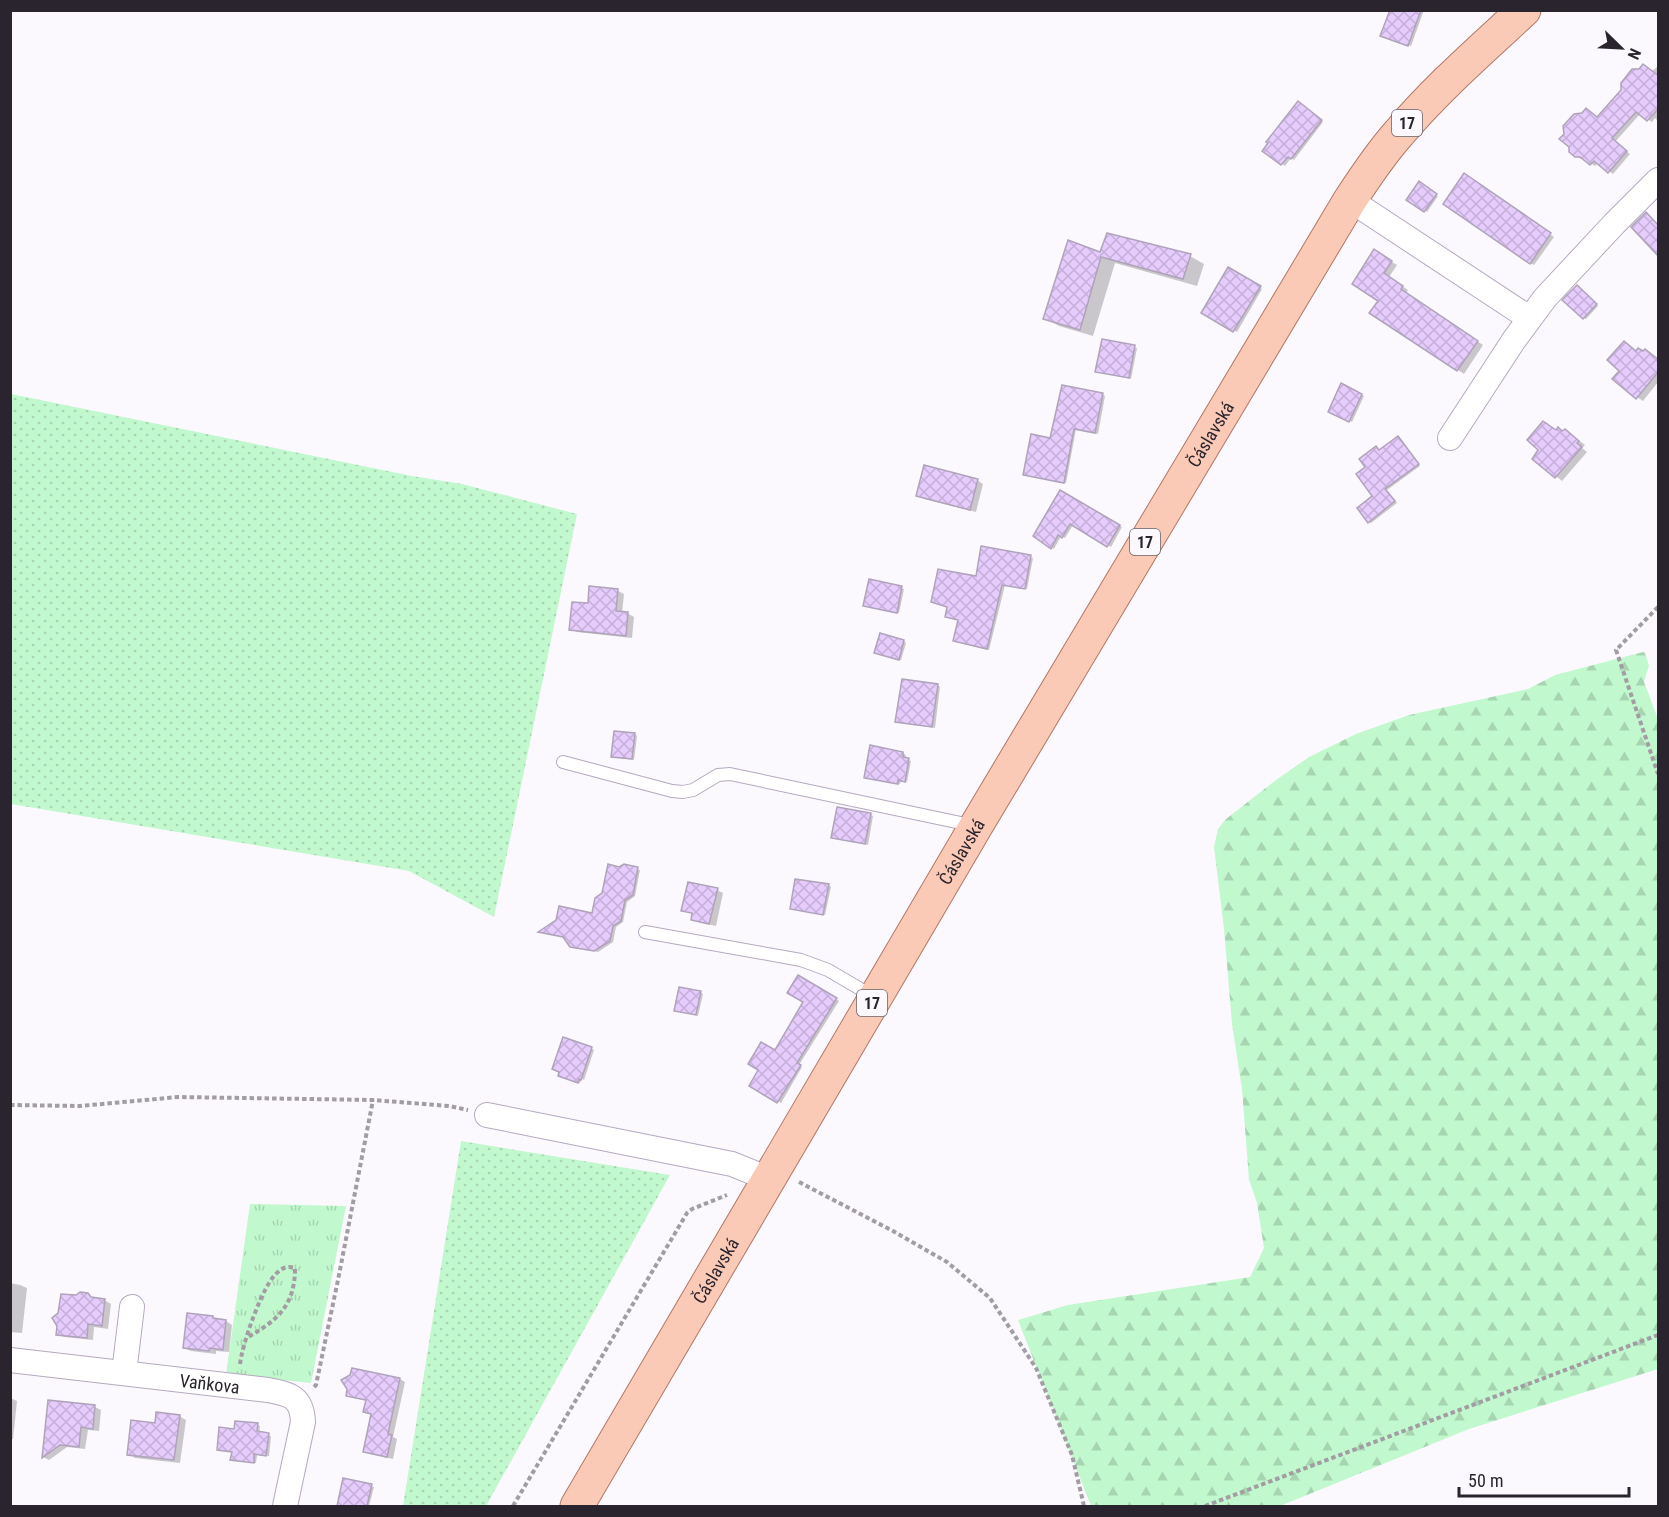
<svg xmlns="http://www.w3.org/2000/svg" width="1669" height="1517" font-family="'Roboto Condensed',sans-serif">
<defs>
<pattern id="grass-dots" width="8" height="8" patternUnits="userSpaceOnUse" patternTransform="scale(1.5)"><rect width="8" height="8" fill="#c2f8ce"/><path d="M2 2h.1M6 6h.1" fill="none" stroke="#a7d4b1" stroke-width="1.8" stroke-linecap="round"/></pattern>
<pattern id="forest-firs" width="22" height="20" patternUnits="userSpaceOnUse" patternTransform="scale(1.5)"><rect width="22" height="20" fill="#c2f8ce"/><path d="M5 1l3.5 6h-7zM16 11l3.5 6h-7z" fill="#a7d4b1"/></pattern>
<pattern id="park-tufts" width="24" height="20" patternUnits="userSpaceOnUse" patternTransform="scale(1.5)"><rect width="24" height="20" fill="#c2f8ce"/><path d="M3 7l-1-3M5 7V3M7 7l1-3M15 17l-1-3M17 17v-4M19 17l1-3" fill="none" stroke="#a7d4b1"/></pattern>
<pattern id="building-cross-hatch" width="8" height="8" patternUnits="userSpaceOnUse" patternTransform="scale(1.5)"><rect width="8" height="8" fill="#e6cbfd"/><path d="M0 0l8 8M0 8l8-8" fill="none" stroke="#c5aed9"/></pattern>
</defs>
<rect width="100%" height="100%" fill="#fcf9fe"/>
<g fill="url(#grass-dots)">
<path d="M11 394 412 476 462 484 577 514 494 917 409 871 11 804Z"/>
<path d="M461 1141 670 1175 486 1506H403Z"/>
</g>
<path fill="url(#forest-firs)" d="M1643 652 1645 653 1649 666 1644 682 1658 719V1369L1469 1429 1280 1506H1091L1018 1320 1068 1305 1250 1277 1264 1248 1257 1203 1249 1180 1242 1089 1232 1024 1224 929 1214 847 1218 829 1226 819 1276 780 1309 757 1356 734 1409 715 1528 689 1555 675Z"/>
<path fill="url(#park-tufts)" d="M250 1204 346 1206 311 1383 226 1374Z"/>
<g fill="#0003">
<path d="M1391 10H1424L1411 46 1385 36Z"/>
<path d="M1658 66V121L1655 118 1652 122 1640 114 1615 142 1630 154 1613 174 1598 163 1595 166 1584 159H1581L1576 156 1598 119Z"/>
<path d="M1301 105 1323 122 1294 160 1291 158 1285 166 1265 150Z"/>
<path d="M1468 177 1554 237 1534 265 1530 263Z"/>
<path d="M1419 183 1438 196 1427 212 1408 199Z"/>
<path d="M1108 234 1190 256 1204 264 1197 286 1115 263 1093 336 1059 326 1045 318 1101 254Z"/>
<path d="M1374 251 1397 265 1389 277 1408 290 1406 294 1483 345 1464 374 1372 312 1380 300Z"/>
<path d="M1228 269 1262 289 1237 332 1203 312Z"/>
<path d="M1580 288 1598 306 1586 319 1584 318Z"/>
<path d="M1103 340 1137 348 1131 379 1099 372Z"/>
<path d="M1637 352 1658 360V382L1643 401 1637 397 1621 370Z"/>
<path d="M1342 385 1364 396 1352 422 1330 411Z"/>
<path d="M1102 394 1105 396 1098 434 1076 429 1066 483 1028 475 1051 440Z"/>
<path d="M1565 430 1585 445 1582 448 1587 452 1562 481 1534 458 1557 432H1563Z"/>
<path d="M1398 438 1420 466 1387 490 1397 503 1371 523 1369 522 1375 497 1367 467 1377 448 1380 451Z"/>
<path d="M977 480 983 484 976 512 924 499 918 495Z"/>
<path d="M1060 492 1122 527 1111 547 1073 525 1065 538 1061 536 1054 549 1035 536Z"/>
<path d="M1030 557 1033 558 1027 589 1005 585 989 650 957 642 977 578Z"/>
<path d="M870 581 904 589 899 613 868 607Z"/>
<path d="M618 591 624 594 622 613H627L634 617 632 638 577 632 571 629 589 605Z"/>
<path d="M904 641 906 643 901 660 878 654Z"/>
<path d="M937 685 940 687 935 728 897 722Z"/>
<path d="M635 734 637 736 634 760 612 757Z"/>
<path d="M903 753 906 755 905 759 911 761 907 782 901 781 900 784 868 778Z"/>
<path d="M870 814 873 816 868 845 836 839Z"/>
<path d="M624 865 640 870 635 896 627 902 623 922 616 927 613 942 598 952 574 947 603 894 620 868Z"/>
<path d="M828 885 831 887 825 915 791 909Z"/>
<path d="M717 890 723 893 716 926 699 922 693 919 694 915 683 910Z"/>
<path d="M799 977 839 1001 799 1065 802 1067 781 1103 751 1085 775 1052 805 1002Z"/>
<path d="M700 992 703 994 698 1016 676 1010Z"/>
<path d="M591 1048 594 1050 584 1080 582 1079 580 1083 562 1077Z"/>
<path d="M10 1283 20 1285 27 1288 22 1333 10 1332Z"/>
<path d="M94 1299 104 1300 111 1304 108 1329 94 1327 93 1340 64 1337 58 1334Z"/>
<path d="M213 1318 217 1320 226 1321 232 1325 229 1352 216 1351V1354L191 1351 184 1348Z"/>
<path d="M400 1379 405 1382 393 1437 397 1439 393 1459 370 1454 365 1451 373 1415 365 1411 367 1401 353 1398 347 1395Z"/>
<path d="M10 1398 17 1401 13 1439H10Z"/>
<path d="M50 1402 95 1407 101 1410 99 1431 88 1430 85 1449 67 1447 49 1460 43 1457Z"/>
<path d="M179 1416 186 1420 180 1463 135 1458 129 1454Z"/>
<path d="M257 1424 260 1426 259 1433 271 1436 269 1456 257 1455 256 1463 235 1461 232 1459 233 1452 219 1449 235 1431Z"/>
<path d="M344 1480 374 1487 369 1506H338Z"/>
</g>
<g fill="url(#building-cross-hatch)" stroke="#afa3ba" stroke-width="1.5">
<path d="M1390 10H1421L1408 46 1380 36Z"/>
<path d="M1643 64 1659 76V108L1647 121 1636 112 1612 138 1627 151 1608 173 1594 161 1590 165 1580 157H1575L1569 152V147L1559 139 1564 134 1563 126 1574 114 1582 113 1586 108 1597 117 1621 90V83L1632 69H1639Z"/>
<path d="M1298 101 1322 120 1291 159 1288 157 1281 165 1262 151 1268 143 1266 142Z"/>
<path d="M1464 173 1551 233 1530 264 1443 204Z"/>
<path d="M1419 181 1437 194 1424 212 1406 200Z"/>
<path d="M1646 212 1659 226V257L1631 227Z"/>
<path d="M1107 233 1191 254 1183 279 1101 257 1080 330 1043 319 1068 240 1100 252Z"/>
<path d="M1374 249 1392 261 1384 273 1403 286 1401 289 1478 341 1457 371 1369 313 1378 301 1352 284Z"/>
<path d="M1228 267 1261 286 1233 332 1201 313Z"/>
<path d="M1577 285 1597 304 1583 319 1562 300Z"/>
<path d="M1102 339 1135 345 1129 378 1095 372Z"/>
<path d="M1624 341 1636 351 1638 348 1643 351 1645 349 1659 360V371L1636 399 1612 379 1619 371 1607 360Z"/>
<path d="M1341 383 1362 394 1349 422 1328 412Z"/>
<path d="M1062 385 1103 393 1095 433 1074 429 1064 483 1023 475 1031 434 1050 438Z"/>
<path d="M1543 421 1556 430 1558 427 1562 431 1565 429 1579 441 1577 443 1582 447 1555 478 1532 459 1538 450 1527 440Z"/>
<path d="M1398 436 1419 464 1385 489 1395 501 1368 523 1357 508 1372 496 1356 474 1365 467 1359 459 1376 446 1379 450Z"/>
<path d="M924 465 978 479 970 510 916 496Z"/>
<path d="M1060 490 1120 525 1107 547 1070 524 1062 538 1058 535 1051 549 1033 536Z"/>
<path d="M981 546 1031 555 1025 589 1002 585 987 649 953 641 958 620 945 617 947 607 931 602 938 569 976 576Z"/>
<path d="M869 579 902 586 897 613 863 606Z"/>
<path d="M589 586 618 589 616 611 628 612 626 636 569 630 572 602 588 603Z"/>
<path d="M880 633 904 640 899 660 874 653Z"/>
<path d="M902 679 938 684 932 727 895 722Z"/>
<path d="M614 731 635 733 632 759 611 757Z"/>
<path d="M870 745 903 752V757L909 758 905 782 898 780V784L864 778Z"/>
<path d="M837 807 871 813 865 844 831 838Z"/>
<path d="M608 864 619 867 624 864 638 867 633 895 625 900 621 921 613 926 610 941 594 951 570 947 563 937 538 932 556 920 559 906 592 913 595 898 602 893Z"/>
<path d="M795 879 829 884 823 915 790 909Z"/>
<path d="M688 882 718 888 709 924 691 920 692 913 681 911Z"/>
<path d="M798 975 837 998 797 1063 801 1065 777 1103 749 1086 758 1070 748 1064 761 1042 775 1050 803 1002 787 993Z"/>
<path d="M679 987 701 991 696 1015 674 1011Z"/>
<path d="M563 1037 592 1047 581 1080 579 1079 578 1083 558 1076 559 1072 552 1069Z"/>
<path d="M80 1292 88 1293 91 1297 105 1299 102 1326 88 1324 87 1338 56 1335 57 1326 52 1318 58 1313 61 1294 76 1295Z"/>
<path d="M187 1313 213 1316V1318L226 1320 223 1350 210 1348 209 1351 183 1348Z"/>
<path d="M352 1368 400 1378 388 1434 392 1435 387 1457 363 1452 371 1414 363 1412 366 1400 346 1396 347 1389 341 1380 350 1375Z"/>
<path d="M48 1400 95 1405 93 1429 81 1427 79 1447 60 1445 42 1458Z"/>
<path d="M156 1412 180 1415 174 1460 127 1455 131 1420 155 1423Z"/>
<path d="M235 1421 258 1423 257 1431 269 1433 266 1456 254 1454V1463L230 1460 232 1452 217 1450 219 1427 234 1429Z"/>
<path d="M343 1478 372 1484 367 1506H337Z"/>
</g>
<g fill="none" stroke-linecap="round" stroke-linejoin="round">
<defs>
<g id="lane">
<path d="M563 762 672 791 683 792 693 790 718 775 730 774 975 826"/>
<path d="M645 932 801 960 828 970 874 997"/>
</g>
<g id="street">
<path d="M1350 200 1529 318"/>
<path d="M1450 438 1514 340 1545 298 1614 224 1658 180"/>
<path d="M487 1115 732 1164 769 1179"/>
<path id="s1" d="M10 1360 268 1390C290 1394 302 1397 303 1422L285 1506"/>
<path d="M124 1373 132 1307"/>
</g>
<g id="primary">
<path id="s2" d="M577 1506 976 826 1350 200C1365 177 1381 153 1399 133 1437 88 1481 50 1524 10"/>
</g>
</defs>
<use href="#lane" stroke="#b5a8c0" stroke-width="14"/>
<use href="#street" stroke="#b5a8c0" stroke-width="26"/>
<use href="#primary" stroke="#b07867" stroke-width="35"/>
<g stroke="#a19da3" stroke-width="4" stroke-dasharray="4.5 3" stroke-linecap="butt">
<path d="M1658 607 1616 650 1658 774"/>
<path d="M10 1105 80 1106 178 1097 373 1100 449 1106 468 1110"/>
<path d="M799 1182 893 1231 947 1262 990 1298 1036 1368 1072 1455 1084 1506"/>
<path d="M240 1364C242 1345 263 1283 278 1272 283 1267 289 1266 295 1268 295 1306 277 1321 246 1338"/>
<path d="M314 1387 316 1385 338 1280 373 1100"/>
<path d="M513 1506 687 1213 692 1209 727 1195"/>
<path d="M1205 1506 1658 1335"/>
</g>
<use href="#lane" stroke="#fff" stroke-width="12"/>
<use href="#street" stroke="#fff" stroke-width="24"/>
<use href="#primary" stroke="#fbcab6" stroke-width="33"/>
</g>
<g text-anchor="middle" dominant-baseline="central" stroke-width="5" stroke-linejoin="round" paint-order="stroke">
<g fill="#fcf9fe" stroke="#68646c" stroke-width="1.5">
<rect x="1392" y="110" width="30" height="26" rx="4.5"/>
<rect x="1130" y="529" width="30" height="26" rx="4.5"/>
<rect x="857" y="990" width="30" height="26" rx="4.5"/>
</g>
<g font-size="16" font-weight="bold" fill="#29242d">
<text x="1407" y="123">17</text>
<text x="1145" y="542">17</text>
<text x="872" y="1003">17</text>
</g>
<g font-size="18" fill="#29242d" stroke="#fcf9fe">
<text stroke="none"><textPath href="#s2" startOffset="1245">Čáslavská</textPath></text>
<text stroke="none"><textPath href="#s2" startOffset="759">Čáslavská</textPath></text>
<text stroke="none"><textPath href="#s2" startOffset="273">Čáslavská</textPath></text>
<text stroke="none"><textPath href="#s1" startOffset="201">Vaňkova</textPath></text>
</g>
</g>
<rect width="1669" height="1517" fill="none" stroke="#29242d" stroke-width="24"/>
<g transform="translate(1621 48) rotate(114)" stroke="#fcf9fe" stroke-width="4.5" paint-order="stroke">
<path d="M0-4.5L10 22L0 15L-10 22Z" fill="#29242d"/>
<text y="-9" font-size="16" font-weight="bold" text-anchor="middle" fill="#29242d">N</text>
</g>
<path d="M1459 1487v9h170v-9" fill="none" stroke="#29242d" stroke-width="3"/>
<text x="1468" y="1487" font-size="18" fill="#29242d" stroke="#fcf9fe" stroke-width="4.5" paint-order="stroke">50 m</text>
</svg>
